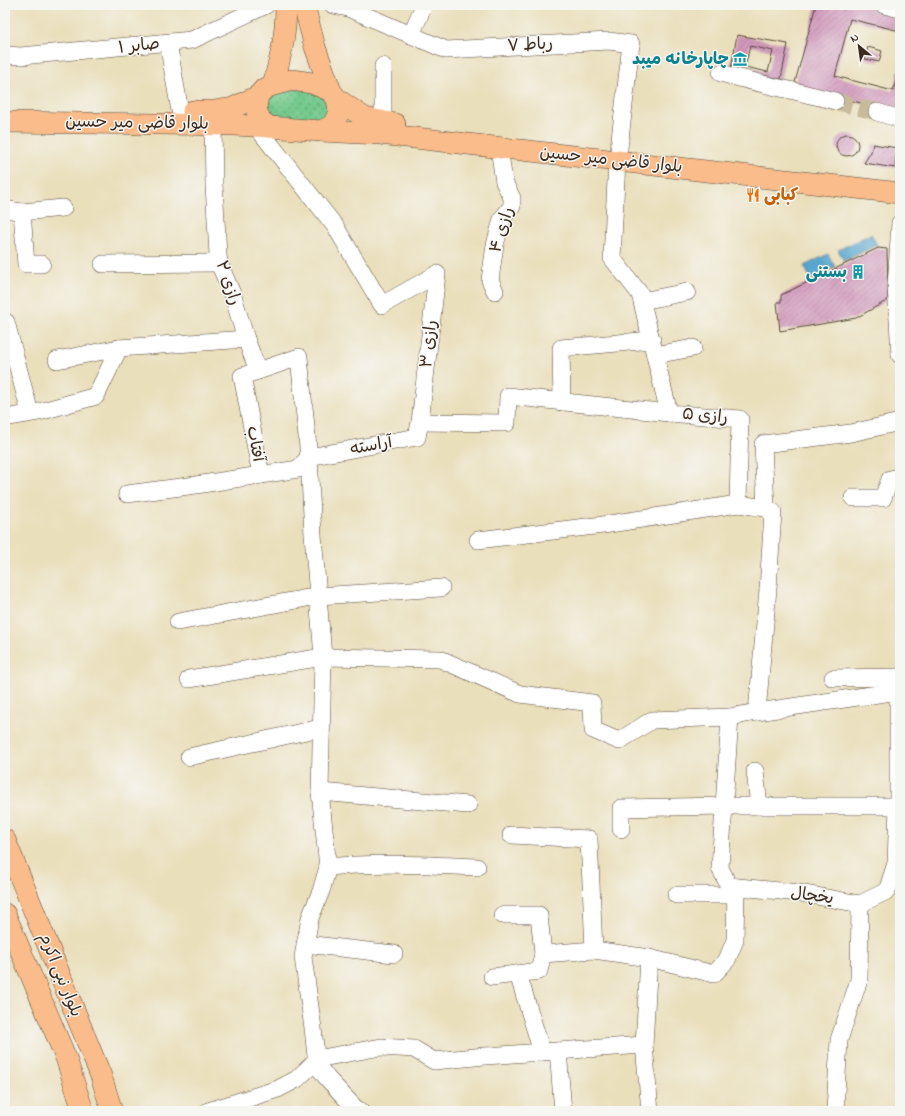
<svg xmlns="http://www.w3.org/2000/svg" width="905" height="1116" font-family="'Indie Flower','Playpen Sans Arabic',sans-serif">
<defs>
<pattern id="grass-dots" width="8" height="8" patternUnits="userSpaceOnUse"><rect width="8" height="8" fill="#76ca8e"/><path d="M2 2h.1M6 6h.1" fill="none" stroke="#62a473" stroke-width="1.8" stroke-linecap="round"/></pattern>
<pattern id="building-hatch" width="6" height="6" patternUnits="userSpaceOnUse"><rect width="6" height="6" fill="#d198bc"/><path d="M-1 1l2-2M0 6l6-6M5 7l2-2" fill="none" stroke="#ab7c98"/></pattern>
</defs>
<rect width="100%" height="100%" fill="#f6f6f2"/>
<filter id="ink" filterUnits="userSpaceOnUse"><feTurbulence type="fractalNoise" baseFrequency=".025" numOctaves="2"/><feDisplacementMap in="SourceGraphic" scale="8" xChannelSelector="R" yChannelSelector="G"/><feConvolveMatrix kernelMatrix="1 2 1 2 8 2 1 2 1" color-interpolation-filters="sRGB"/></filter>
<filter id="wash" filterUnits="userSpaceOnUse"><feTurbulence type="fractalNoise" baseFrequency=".012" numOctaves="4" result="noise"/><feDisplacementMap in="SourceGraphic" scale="16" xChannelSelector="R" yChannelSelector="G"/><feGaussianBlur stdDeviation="0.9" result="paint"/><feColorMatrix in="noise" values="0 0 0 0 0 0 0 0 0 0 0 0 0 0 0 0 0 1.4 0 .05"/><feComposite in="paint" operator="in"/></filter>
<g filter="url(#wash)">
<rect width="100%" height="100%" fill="#eadfbb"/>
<path fill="url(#grass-dots)" stroke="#587a56" d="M277 89 318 90 331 110 328 116 319 120 273 118 264 112 266 99Z"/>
<g fill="#53a4ce" stroke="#476776">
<path d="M871 234 877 245 844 261 838 250Z"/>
<path d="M828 254 835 267 811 279 804 266Z"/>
</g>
<g id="blocks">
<g fill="url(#building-hatch)" fill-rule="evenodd">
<path d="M816 5H866L900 14V31L850 19 835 76 893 91 900 66V113L794 86Z"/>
<path d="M737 35 788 44 780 83 730 74ZM750 46 773 51 768 72 745 67Z"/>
<path d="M868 47 882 51 879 62 865 59Z"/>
<circle cx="847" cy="145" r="11"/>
<path d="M873 144 897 148 895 168 864 163 871 152Z"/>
<path d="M878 248 887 249 888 300 856 318 780 331 777 302H781V295Z"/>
</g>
</g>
</g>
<g filter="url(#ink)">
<use href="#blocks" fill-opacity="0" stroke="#554536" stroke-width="1"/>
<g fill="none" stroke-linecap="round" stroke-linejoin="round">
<path stroke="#c7bb9c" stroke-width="17" stroke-dasharray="17 8" stroke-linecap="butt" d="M835 101 877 112"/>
<defs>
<g id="minor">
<path d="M333 5 348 8 446 50 609 41 631 44 619 148"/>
<path d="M884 5 900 9"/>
<path d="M411 35 424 5"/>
<path d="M168 43 180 111"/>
<path d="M5 55 21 56 192 40 266 5"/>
<path d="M721 73C759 84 797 91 835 101"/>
<path d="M877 112 900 119"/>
<path d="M383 122V66"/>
<path d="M213 124 214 185 218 255 219 263 233 296 246 339 258 371 299 357 309 457 313 535 323 657 320 792 328 867 321 891 310 918 303 957 313 1028 317 1065 327 1078 355 1108 360 1111"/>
<path d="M256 126 335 226 382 305 437 274 420 422 507 423 508 396 669 413"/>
<path d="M617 161 612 258 640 294 669 413 740 419 738 504 766 508 763 444 851 433 900 422"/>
<path d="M5 209 22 212"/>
<path d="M900 223 896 286 900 355"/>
<path d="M42 264H26L22 212 63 208"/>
<path d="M103 264 219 263"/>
<path d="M495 291 490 280 495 245 502 219 512 206V198L504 182 499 147"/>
<path d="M642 301 687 292"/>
<path d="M6 322 30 413"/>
<path d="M655 355 693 348"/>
<path d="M57 360 119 348 246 339"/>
<path d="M258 371 242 376 261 475 298 469 309 457 417 437 420 422"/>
<path d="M562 402 561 348 652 340"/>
<path d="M5 418 39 412 96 396 119 348"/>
<path d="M127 494 196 485 261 475"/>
<path d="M853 498H883L890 479 900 477"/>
<path d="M766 508 773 512 768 589 757 712 898 691"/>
<path d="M478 540 603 525 738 504"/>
<path d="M178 622 318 596 441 588"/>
<path d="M833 678 900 677"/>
<path d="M189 679 323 657 440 659 520 694 592 703 593 730 619 741 652 720 730 717"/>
<path d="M757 712 730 717 724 806H898V691L900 684"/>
<path d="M189 757 320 728"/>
<path d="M755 771 759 806"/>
<path d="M320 792 468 805"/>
<path d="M621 829V808L724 806 720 868 729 886 800 893 860 904 887 891 896 863 898 806"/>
<path d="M511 835 589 839 594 950"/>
<path d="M328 867C377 862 427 865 477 867"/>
<path d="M676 895H736"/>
<path d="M502 915H539L543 954"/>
<path d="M305 944 394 954"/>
<path d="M649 958 644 1045 650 1111"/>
<path d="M518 974 542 1052"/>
<path d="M492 977 539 971 543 954 594 950 649 958 714 974 727 960 735 940 736 887"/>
<path d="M558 1051 563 1111"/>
<path d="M208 1111 278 1089 297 1079 317 1060 322 1058 381 1047 414 1049 434 1061 485 1056 644 1045"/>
<path d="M835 1111 839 1040 859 980 860 904"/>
</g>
<g id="major">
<path d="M304 5 315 47 331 91 337 99 339 112 333 125 321 131 270 127 260 120 256 108 258 96 264 89 273 85 292 80 312 83 331 91"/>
<path d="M273 85C281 56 286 35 286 5"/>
<path d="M337 99 365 118 395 124"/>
<path d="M193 111H214L233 108 258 96"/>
<path d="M5 122 234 125 270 127"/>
<path d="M321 131 380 134 900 193"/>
<path d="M5 840 101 1076 112 1111"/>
<path d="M5 914 66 1058 83 1111"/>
</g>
</defs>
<use href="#minor" stroke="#554536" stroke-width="18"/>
<use href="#major" stroke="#554536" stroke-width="22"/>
<use href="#minor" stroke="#fff" stroke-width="17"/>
<use href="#major" stroke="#fabc8b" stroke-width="21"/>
</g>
</g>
<defs>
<symbol id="museum-bare" viewBox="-9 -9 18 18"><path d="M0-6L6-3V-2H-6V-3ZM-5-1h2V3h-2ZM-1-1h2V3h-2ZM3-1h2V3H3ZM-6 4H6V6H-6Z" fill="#0f9aa8" stroke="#f6f6f2" stroke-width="2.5" paint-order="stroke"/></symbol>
<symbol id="restaurant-bare" viewBox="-9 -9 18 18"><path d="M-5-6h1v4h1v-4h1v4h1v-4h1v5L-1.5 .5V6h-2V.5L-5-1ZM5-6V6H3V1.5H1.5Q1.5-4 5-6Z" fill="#e8710a" stroke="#f6f6f2" stroke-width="2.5" paint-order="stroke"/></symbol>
<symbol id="building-bare" viewBox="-9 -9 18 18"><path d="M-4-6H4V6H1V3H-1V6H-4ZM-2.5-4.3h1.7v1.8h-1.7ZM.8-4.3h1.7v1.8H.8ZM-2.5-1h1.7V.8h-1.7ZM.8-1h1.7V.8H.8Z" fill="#0f9aa8" stroke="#f6f6f2" stroke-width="2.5" paint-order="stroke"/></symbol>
</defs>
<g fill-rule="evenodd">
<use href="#museum-bare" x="730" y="49" width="20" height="20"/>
<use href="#restaurant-bare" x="743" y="185" width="20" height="20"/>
<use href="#building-bare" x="848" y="262" width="20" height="20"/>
</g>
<g text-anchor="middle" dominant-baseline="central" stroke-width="3" stroke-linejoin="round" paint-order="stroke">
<g font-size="17" fill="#3b2a1e" stroke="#f6f6f2">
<text transform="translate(530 45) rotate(-3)">رباط ۷</text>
<text transform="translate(139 46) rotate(-6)">صابر ۱</text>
<text transform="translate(137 123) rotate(1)">بلوار قاضی میر حسین</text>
<text transform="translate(611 160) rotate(6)">بلوار قاضی میر حسین</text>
<text transform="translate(502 230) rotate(-73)">رازی ۴</text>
<text transform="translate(228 283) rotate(71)">رازی ۲</text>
<text transform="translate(429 344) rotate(-84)">رازی ۳</text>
<text transform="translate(705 416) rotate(5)">رازی ۵</text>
<text transform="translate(255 444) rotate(80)">آفتاب</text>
<text transform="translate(371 446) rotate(-10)">آراسته</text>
<text transform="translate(812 896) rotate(8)">یخچال</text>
<text transform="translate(60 975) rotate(68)">بلوار نبی اکرم</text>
</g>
<g font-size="17" font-weight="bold" fill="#0d838f" stroke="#f6f6f2" text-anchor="end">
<text x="729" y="59">چاپارخانه میبد</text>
<text x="847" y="272">بستنی</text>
</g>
<g font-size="17" font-weight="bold" fill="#c56008" stroke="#f6f6f2" text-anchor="start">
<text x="764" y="195">کبابی</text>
</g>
</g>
<rect width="905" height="1116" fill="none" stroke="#f6f6f2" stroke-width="20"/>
<g transform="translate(859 46) rotate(331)" stroke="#f6f6f2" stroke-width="3" paint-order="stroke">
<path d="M0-3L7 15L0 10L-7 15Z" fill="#3b2a1e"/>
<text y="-6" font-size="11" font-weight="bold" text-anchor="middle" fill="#3b2a1e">N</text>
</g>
</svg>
